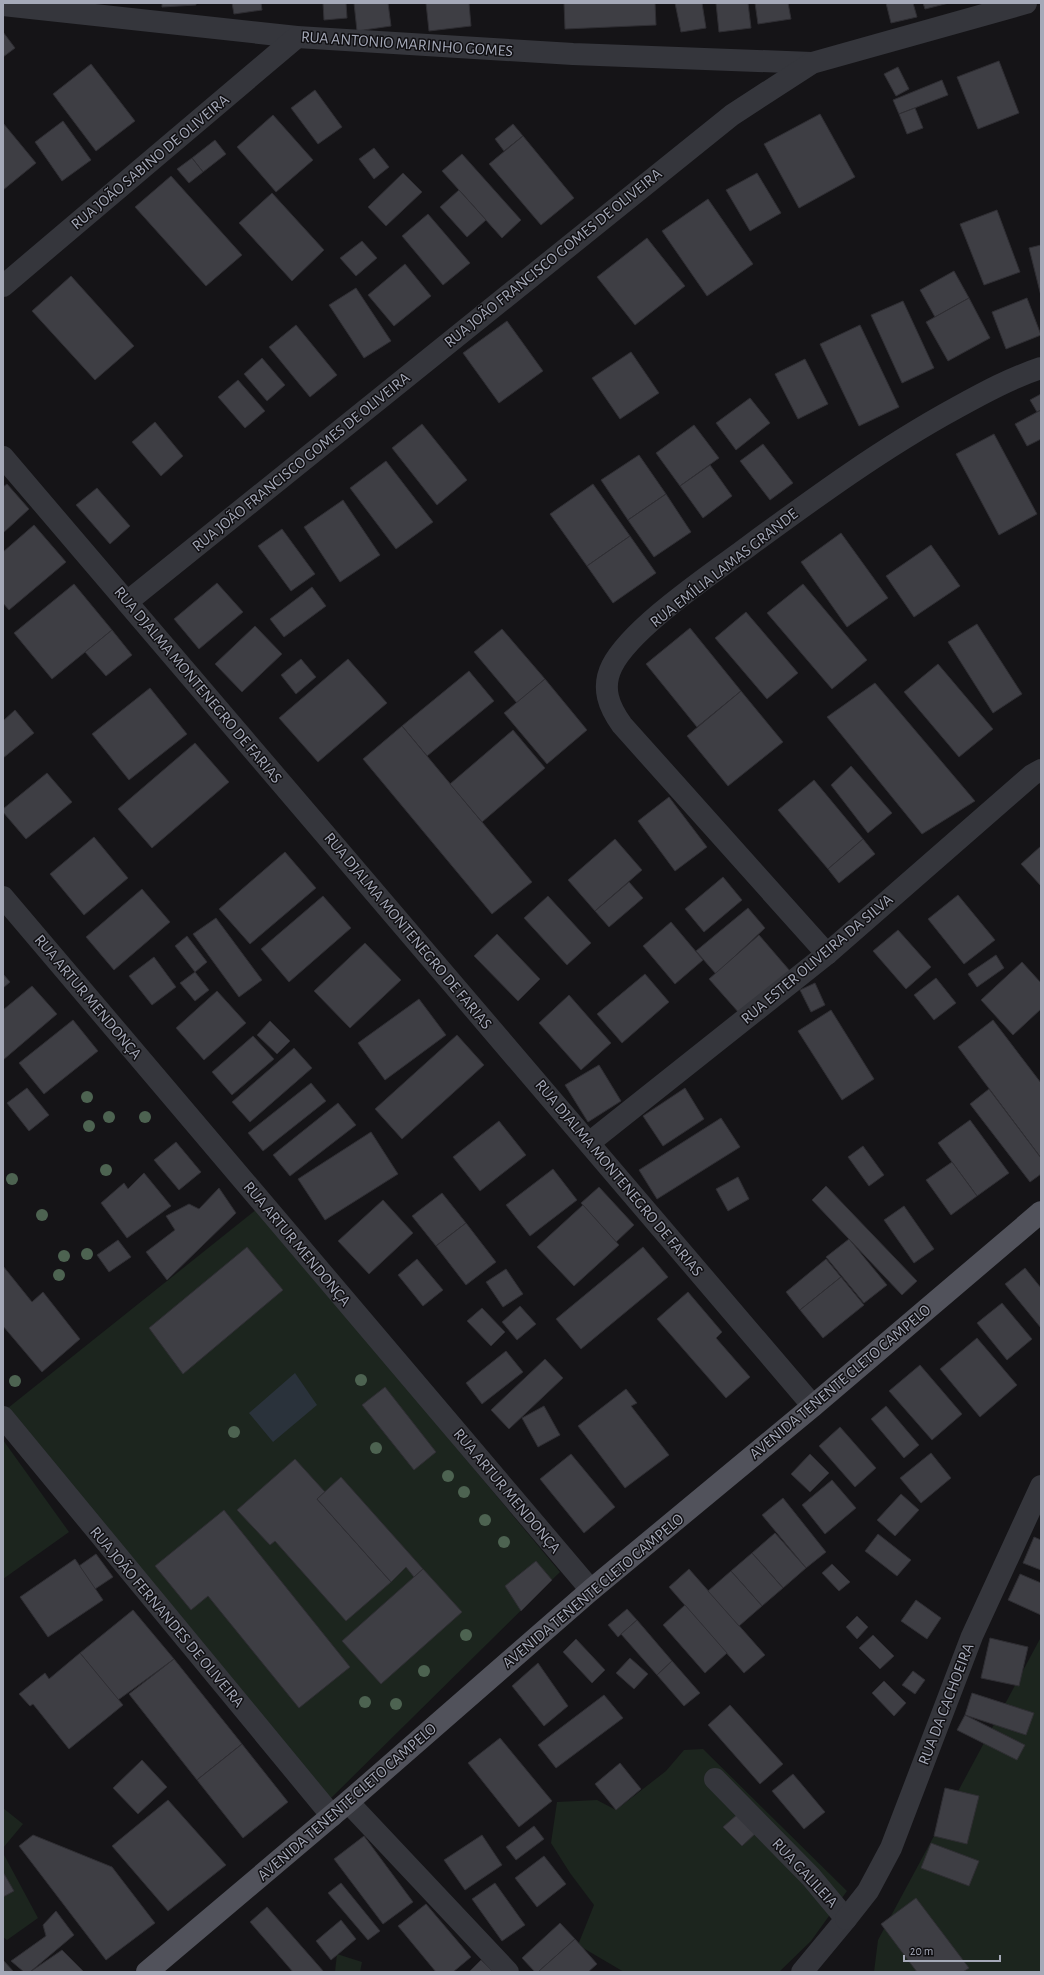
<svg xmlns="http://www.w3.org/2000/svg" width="1044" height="1975" font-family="'Alegreya Sans',sans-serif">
<rect width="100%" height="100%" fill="#151417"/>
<g fill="#1c251e">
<path d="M257 1209 560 1572 329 1800 8 1408Z"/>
<path d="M3 1440 69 1532 3 1579Z"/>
<path d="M1041 1637V1972H874L878 1940Z"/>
<path d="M703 1749 847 1891 811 1941 779 1972H624L578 1945 594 1905 570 1873 551 1843 557 1802 597 1800 616 1810 666 1771 684 1750Z"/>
<path d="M3 1808 23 1824 3 1848Z"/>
<path d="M3 1853 38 1918 7 1940 3 1937Z"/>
<path d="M337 1954 362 1962 360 1972H335Z"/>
</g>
<path fill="#2a323b" d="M295 1373 317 1405 273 1442 249 1413Z"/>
<g fill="#3e3e44" stroke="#2f2e33">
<path d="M162 3H196V5L162 7Z"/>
<path d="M232 3H261L262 10 234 14Z"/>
<path d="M323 3H346L347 18 324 20Z"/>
<path d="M354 3H388L391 26 357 31Z"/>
<path d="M426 3H469L471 26 429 31Z"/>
<path d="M564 3H655L656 25 565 29Z"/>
<path d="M675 3H702L706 28 681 32Z"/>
<path d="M716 3H748L751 28 719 32Z"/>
<path d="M755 3H788L791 19 758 24Z"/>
<path d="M886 3H913L917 17 891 23Z"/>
<path d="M923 3H949L925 9Z"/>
<path d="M3 32 15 48 3 57Z"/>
<path d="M999 61 1019 113 978 129 957 77Z"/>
<path d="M91 64 135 121 96 151 53 94Z"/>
<path d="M898 67 909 89 896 96 884 74Z"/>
<path d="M942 80 948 95 899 114 893 100Z"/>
<path d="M315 90 342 127 318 144 291 108Z"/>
<path d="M915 108 923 128 907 134 899 114Z"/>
<path d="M820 114 855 177 799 208 764 144Z"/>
<path d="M273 115 313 160 276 192 237 147Z"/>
<path d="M63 121 91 160 62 181 35 142Z"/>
<path d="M3 123 36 163 3 190Z"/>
<path d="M513 124 523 136 504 151 495 139Z"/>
<path d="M523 136 574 198 541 225 489 164Z"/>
<path d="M215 140 226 154 203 172 192 158Z"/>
<path d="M374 148 389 167 374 179 359 159Z"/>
<path d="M462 154 521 220 502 238 442 171Z"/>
<path d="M192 158 203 172 189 183 177 169Z"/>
<path d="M403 173 422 192 386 226 368 207Z"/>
<path d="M757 173 781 213 750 231 726 190Z"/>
<path d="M171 176 242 255 206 286 135 207Z"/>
<path d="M459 190 486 220 467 237 440 207Z"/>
<path d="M272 193 324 250 292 281 239 223Z"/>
<path d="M708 199 753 264 707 296 662 231Z"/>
<path d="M997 210 1020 272 984 285 960 224Z"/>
<path d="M428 214 470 263 443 285 402 236Z"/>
<path d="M647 238 685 286 635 325 597 277Z"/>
<path d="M362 241 377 258 356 276 340 258Z"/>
<path d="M1041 245V296L1029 248Z"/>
<path d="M405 264 431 296 394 326 368 295Z"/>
<path d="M954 271 969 298 935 317 920 290Z"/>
<path d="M71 276 134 346 95 380 32 311Z"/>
<path d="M356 288 391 341 364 358 329 305Z"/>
<path d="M969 298 990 338 948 361 926 322Z"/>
<path d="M1027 298 1041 335 1006 349 992 312Z"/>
<path d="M903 301 934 368 902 383 871 315Z"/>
<path d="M507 321 543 371 499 403 463 353Z"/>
<path d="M296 325 337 375 310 397 269 347Z"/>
<path d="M860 325 899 407 859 426 820 344Z"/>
<path d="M631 352 659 393 620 419 592 378Z"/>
<path d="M262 358 285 385 267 401 244 374Z"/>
<path d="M805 359 828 404 798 419 775 374Z"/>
<path d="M238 380 265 411 245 428 218 397Z"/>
<path d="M1041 394V410L1037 412 1030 400Z"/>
<path d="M750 398 770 423 736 450 716 423Z"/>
<path d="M1041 410V439L1027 446 1015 424Z"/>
<path d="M155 422 183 456 161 476 132 442Z"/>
<path d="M422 424 467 480 437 505 392 448Z"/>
<path d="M694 425 719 458 680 486 656 453Z"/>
<path d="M994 434 1037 514 999 535 956 454Z"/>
<path d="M763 444 793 483 770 500 740 461Z"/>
<path d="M639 455 666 494 628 520 601 480Z"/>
<path d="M386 461 433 522 396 549 350 488Z"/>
<path d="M710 465 732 496 703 518 680 486Z"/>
<path d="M7 484 29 509 3 533V487Z"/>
<path d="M593 484 630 536 587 566 550 514Z"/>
<path d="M97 488 130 526 110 544 76 505Z"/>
<path d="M666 494 691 532 654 557 628 520Z"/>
<path d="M343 500 380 555 340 582 304 527Z"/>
<path d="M34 525 66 562 9 610 3 603V552Z"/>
<path d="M282 529 315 574 291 591 258 546Z"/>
<path d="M841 533 888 598 847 627 801 562Z"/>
<path d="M630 536 656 573 613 603 587 566Z"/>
<path d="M931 545 960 586 914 617 886 576Z"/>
<path d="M217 583 243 612 199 649 174 619Z"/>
<path d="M74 584 112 630 52 679 14 633Z"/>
<path d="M803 584 867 660 832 689 767 613Z"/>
<path d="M312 587 326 606 284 637 270 619Z"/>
<path d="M746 612 798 673 767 699 715 638Z"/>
<path d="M977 624 1022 694 993 713 948 642Z"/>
<path d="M255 626 282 654 242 692 215 664Z"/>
<path d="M690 628 741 691 697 727 646 664Z"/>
<path d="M502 629 545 679 517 703 474 652Z"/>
<path d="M112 630 132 655 106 676 85 652Z"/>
<path d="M301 659 316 677 296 694 281 675Z"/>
<path d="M348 659 387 703 318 762 279 718Z"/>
<path d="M938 664 993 729 959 757 904 692Z"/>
<path d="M469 671 494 701 427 756 402 726Z"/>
<path d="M545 679 587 730 547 764 504 713Z"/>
<path d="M875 683 975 801 922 834 827 717Z"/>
<path d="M150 688 187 734 129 780 92 734Z"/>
<path d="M741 691 783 742 728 786 687 736Z"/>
<path d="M15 710 34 733 3 758V721Z"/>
<path d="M402 726 532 882 492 914 363 759Z"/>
<path d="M513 730 545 768 482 822 450 784Z"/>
<path d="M195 743 229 782 152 848 118 809Z"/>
<path d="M851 766 892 813 868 833 831 785Z"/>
<path d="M47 773 72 802 26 839 3 812V809Z"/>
<path d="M814 780 863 839 828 869 778 810Z"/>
<path d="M669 797 707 847 675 871 638 821Z"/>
<path d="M94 837 128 878 84 915 50 874Z"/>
<path d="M615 839 642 870 595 911 568 880Z"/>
<path d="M863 839 875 854 839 883 828 869Z"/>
<path d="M1041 846V886L1021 864Z"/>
<path d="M285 852 316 888 250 944 219 909Z"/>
<path d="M723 877 742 900 704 932 685 909Z"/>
<path d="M629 882 643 898 609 927 595 911Z"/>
<path d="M142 889 170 922 114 970 86 937Z"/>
<path d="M958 895 995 940 964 964 928 919Z"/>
<path d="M323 896 351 928 289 982 261 949Z"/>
<path d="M548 896 591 943 567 965 524 918Z"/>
<path d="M748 908 765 928 716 974 696 951Z"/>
<path d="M216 918 262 980 239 997 193 934Z"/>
<path d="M671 922 703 960 675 984 643 946Z"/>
<path d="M898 930 931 967 906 989 873 951Z"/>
<path d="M497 934 540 979 518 1001 474 956Z"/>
<path d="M759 935 790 971 740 1014 709 979Z"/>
<path d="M187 936 207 962 195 972 175 946Z"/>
<path d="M365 943 401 980 350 1028 314 991Z"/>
<path d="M996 955 1004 968 977 987 968 974Z"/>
<path d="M154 957 176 987 152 1005 129 976Z"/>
<path d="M1022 962 1041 983V1009L1013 1035 981 1000Z"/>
<path d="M195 972 209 990 195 1001 180 983Z"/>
<path d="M3 974 10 982 3 988Z"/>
<path d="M645 974 669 1002 622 1043 597 1014Z"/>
<path d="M936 978 956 1003 934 1020 914 995Z"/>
<path d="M815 983 825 1005 811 1012 800 990Z"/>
<path d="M32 986 57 1014 3 1060V1010Z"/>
<path d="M217 991 246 1023 204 1060 176 1028Z"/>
<path d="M569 995 611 1043 581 1070 539 1023Z"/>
<path d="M419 999 446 1035 385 1080 358 1043Z"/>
<path d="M831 1010 874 1079 842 1100 798 1031Z"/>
<path d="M73 1020 98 1051 44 1094 19 1063Z"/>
<path d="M993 1020 1041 1083V1158L958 1047Z"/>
<path d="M270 1021 290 1041 277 1054 257 1035Z"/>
<path d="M457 1035 484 1065 402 1139 375 1109Z"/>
<path d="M253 1036 274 1059 232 1095 212 1072Z"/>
<path d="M294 1048 312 1068 250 1122 232 1102Z"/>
<path d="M599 1065 621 1101 588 1122 565 1085Z"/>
<path d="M311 1083 326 1101 263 1151 248 1133Z"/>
<path d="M27 1088 49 1115 29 1131 7 1103Z"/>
<path d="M685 1088 704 1119 663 1146 643 1116Z"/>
<path d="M989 1089 1041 1158V1174L1030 1182 970 1104Z"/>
<path d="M338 1103 356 1125 290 1176 273 1155Z"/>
<path d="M721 1118 740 1147 657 1199 639 1170Z"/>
<path d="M970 1120 1009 1173 977 1196 938 1143Z"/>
<path d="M499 1121 526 1155 480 1191 453 1157Z"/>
<path d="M371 1132 398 1174 325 1220 298 1179Z"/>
<path d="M176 1142 201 1172 179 1190 154 1160Z"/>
<path d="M863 1146 884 1175 869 1186 848 1157Z"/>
<path d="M952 1162 977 1196 951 1215 926 1180Z"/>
<path d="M553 1169 577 1200 530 1236 506 1205Z"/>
<path d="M144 1173 171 1206 127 1238 101 1203 124 1183 128 1189Z"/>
<path d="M738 1177 749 1199 728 1211 716 1189Z"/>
<path d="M826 1186 917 1281 902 1295 812 1200Z"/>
<path d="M599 1187 634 1225 616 1242 581 1203Z"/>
<path d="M219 1188 236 1213 167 1280 146 1252 175 1230 166 1216 189 1204 199 1209Z"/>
<path d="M442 1193 466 1223 436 1246 412 1216Z"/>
<path d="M383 1200 413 1233 369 1274 338 1241Z"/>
<path d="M583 1205 619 1245 574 1286 537 1247Z"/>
<path d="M904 1206 934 1249 914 1263 884 1220Z"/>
<path d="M466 1223 496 1262 466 1285 436 1246Z"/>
<path d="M849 1239 887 1285 864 1303 826 1257Z"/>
<path d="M118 1240 131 1257 109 1272 97 1255Z"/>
<path d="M247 1247 283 1290 183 1374 149 1328Z"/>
<path d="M643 1247 668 1277 581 1349 556 1319Z"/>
<path d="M417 1259 443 1290 423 1306 398 1275Z"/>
<path d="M826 1259 841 1277 800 1310 786 1292Z"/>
<path d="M3 1266 32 1302 43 1292 80 1339 42 1372 3 1326Z"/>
<path d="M1025 1268 1041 1288V1328L1005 1284Z"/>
<path d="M506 1269 523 1294 503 1307 486 1282Z"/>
<path d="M841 1277 864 1305 823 1338 800 1310Z"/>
<path d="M688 1292 722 1332 716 1338 750 1377 726 1398 657 1319Z"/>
<path d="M1002 1303 1032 1339 1007 1360 977 1323Z"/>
<path d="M520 1306 536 1324 517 1340 502 1322Z"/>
<path d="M482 1308 505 1332 491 1346 467 1321Z"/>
<path d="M977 1338 1017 1385 980 1417 940 1369Z"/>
<path d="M506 1351 523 1372 482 1404 466 1383Z"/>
<path d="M545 1359 563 1378 509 1429 491 1410Z"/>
<path d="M920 1365 962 1414 932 1440 889 1391Z"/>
<path d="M385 1387 436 1452 414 1470 362 1405Z"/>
<path d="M626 1389 637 1403 631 1406 669 1455 625 1488 578 1426Z"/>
<path d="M544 1406 560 1435 538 1447 522 1418Z"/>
<path d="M886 1406 919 1445 904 1458 871 1419Z"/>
<path d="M840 1427 876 1468 855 1487 819 1446Z"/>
<path d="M931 1453 951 1478 921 1503 900 1478Z"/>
<path d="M571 1454 615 1507 584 1533 540 1479Z"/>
<path d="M810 1454 829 1473 810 1492 791 1474Z"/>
<path d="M295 1459 325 1492 317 1499 391 1582 346 1621 275 1541 270 1545 237 1510Z"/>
<path d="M341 1477 423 1569 414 1577 406 1567 391 1582 317 1499Z"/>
<path d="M832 1480 856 1508 825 1534 802 1505Z"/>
<path d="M901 1494 919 1510 895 1536 877 1520Z"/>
<path d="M783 1498 826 1552 806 1568 762 1515Z"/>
<path d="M224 1510 350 1667 299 1708 208 1596 191 1610 155 1566Z"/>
<path d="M775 1533 806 1568 783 1588 752 1553Z"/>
<path d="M878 1534 911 1560 897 1576 865 1551Z"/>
<path d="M1034 1537 1041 1540V1570L1023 1563Z"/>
<path d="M752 1553 783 1588 762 1606 731 1571Z"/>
<path d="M96 1554 113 1577 95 1589 79 1566Z"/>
<path d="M75 1559 103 1600 48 1637 20 1597Z"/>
<path d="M536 1561 552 1580 521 1611 505 1586Z"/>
<path d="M832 1564 850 1582 839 1591 822 1573Z"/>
<path d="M423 1569 462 1612 381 1684 342 1641Z"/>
<path d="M689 1569 765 1655 744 1673 669 1587Z"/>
<path d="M731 1571 762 1606 739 1626 708 1591Z"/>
<path d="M1020 1574 1041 1583V1615L1008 1600Z"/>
<path d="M916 1600 941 1618 927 1639 901 1621Z"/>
<path d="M685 1605 727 1653 705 1673 663 1625Z"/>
<path d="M627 1609 637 1620 618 1637 608 1625Z"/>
<path d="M133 1610 174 1659 118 1700 80 1653Z"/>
<path d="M857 1616 868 1627 857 1639 846 1627Z"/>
<path d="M637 1620 672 1661 657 1675 621 1634Z"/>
<path d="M873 1635 894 1656 880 1669 859 1648Z"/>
<path d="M990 1638 1028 1647 1019 1686 981 1678Z"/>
<path d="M576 1639 605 1670 592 1683 563 1652Z"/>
<path d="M80 1653 123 1705 69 1749 33 1704 30 1706 19 1694 45 1673 49 1679Z"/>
<path d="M630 1658 648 1674 634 1689 616 1673Z"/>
<path d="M174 1659 242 1744 197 1780 129 1694Z"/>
<path d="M672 1661 700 1693 684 1706 657 1675Z"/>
<path d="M538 1663 568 1706 544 1726 512 1686Z"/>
<path d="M913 1671 925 1680 915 1694 902 1685Z"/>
<path d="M884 1681 906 1703 894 1716 872 1693Z"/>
<path d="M972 1693 1034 1713 1026 1735 965 1715Z"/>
<path d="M604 1695 623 1718 556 1768 538 1745Z"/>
<path d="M730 1705 783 1764 760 1784 708 1725Z"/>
<path d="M965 1715 1025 1745 1017 1760 957 1730Z"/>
<path d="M500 1738 552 1801 519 1827 468 1763Z"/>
<path d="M242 1744 288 1802 243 1838 197 1780Z"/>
<path d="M142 1760 167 1787 138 1814 113 1788Z"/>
<path d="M620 1763 641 1789 616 1810 595 1784Z"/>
<path d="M793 1774 825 1812 804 1829 772 1791Z"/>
<path d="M945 1788 979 1796 967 1844 934 1836Z"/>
<path d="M168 1800 226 1865 168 1911 112 1846Z"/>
<path d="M739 1813 757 1832 742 1846 723 1827Z"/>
<path d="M534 1826 544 1839 516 1860 506 1847Z"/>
<path d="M33 1835 112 1867 155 1923 106 1960 19 1846Z"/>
<path d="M482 1835 502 1865 465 1890 444 1860Z"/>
<path d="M364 1836 413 1902 383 1924 334 1859Z"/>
<path d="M931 1843 979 1861 969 1886 921 1868Z"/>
<path d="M544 1856 566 1884 537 1907 515 1878Z"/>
<path d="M3 1872 14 1891 3 1897Z"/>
<path d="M341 1883 380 1931 368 1940 328 1893Z"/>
<path d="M495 1883 525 1925 502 1941 472 1899Z"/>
<path d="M916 1898 969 1968 963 1972H917L881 1924Z"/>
<path d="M426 1904 471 1957 453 1972H436L398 1926Z"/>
<path d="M267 1907 324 1972H293L250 1922Z"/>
<path d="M56 1911 74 1935 30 1972H24L11 1961 46 1936 43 1925Z"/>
<path d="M341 1920 356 1939 331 1960 316 1941Z"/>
<path d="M560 1923 575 1939 538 1972H535L522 1958Z"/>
<path d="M575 1939 597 1964 588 1972H538Z"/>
<path d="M62 1950 84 1972H30Z"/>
<path d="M3 1960 14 1972H3Z"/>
<path d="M481 1960 493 1972H469Z"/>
</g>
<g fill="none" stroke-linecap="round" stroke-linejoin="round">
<g stroke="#35363c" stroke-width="22">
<path d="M3 5 297 37 573 54 812 63"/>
<path d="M3 286 297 37"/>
<path d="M3 457 813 1406"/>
<path d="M127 602 732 115 812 63 1026 3"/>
<path d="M3 897 591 1590"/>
<path d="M827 954 622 725C609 707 601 688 612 666 631 629 703 580 738 554 809 502 879 450 956 408 985 392 1011 378 1041 368"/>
<path d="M589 1143 827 954 1032 775 1041 770"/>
<path d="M3 1417 332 1816"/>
<path d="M715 1779 811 1877 846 1919 802 1972"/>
<path d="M348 1802 508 1972"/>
<path d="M846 1919 868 1891 891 1848 972 1636 1041 1486"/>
</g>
<path stroke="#51525b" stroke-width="22" d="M147 1972 348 1802 591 1590 813 1406 1041 1212"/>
</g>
<g fill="#4d6351">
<circle cx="87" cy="1097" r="6"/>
<circle cx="109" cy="1117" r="6"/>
<circle cx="145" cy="1117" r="6"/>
<circle cx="89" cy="1126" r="6"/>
<circle cx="106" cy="1170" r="6"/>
<circle cx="12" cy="1179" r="6"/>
<circle cx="42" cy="1215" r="6"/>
<circle cx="87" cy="1254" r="6"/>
<circle cx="64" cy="1256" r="6"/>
<circle cx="59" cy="1275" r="6"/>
<circle cx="361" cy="1380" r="6"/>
<circle cx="15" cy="1381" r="6"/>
<circle cx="234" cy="1432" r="6"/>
<circle cx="376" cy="1448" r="6"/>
<circle cx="448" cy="1476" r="6"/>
<circle cx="464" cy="1492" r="6"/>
<circle cx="485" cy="1520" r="6"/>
<circle cx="504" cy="1542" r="6"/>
<circle cx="466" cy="1635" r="6"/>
<circle cx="424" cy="1671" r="6"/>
<circle cx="365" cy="1702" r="6"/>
<circle cx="396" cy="1704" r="6"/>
</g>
<g text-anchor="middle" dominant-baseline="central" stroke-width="3" stroke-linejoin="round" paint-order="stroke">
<g font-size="16" fill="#a5a9b8" stroke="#100f12">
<text transform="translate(407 44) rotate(4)">RUA ANTONIO MARINHO GOMES</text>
<text transform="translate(150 162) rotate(-40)">RUA JOÃO SABINO DE OLIVEIRA</text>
<text transform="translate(553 258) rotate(-39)">RUA JOÃO FRANCISCO GOMES DE OLIVEIRA</text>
<text transform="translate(301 462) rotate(-39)">RUA JOÃO FRANCISCO GOMES DE OLIVEIRA</text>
<text transform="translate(724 568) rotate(-38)">RUA EMÍLIA LAMAS GRANDE</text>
<text transform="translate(198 685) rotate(50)">RUA DJALMA MONTENEGRO DE FARIAS</text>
<text transform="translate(408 931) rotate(50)">RUA DJALMA MONTENEGRO DE FARIAS</text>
<text transform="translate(817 959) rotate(-40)">RUA ESTER OLIVEIRA DA SILVA</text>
<text transform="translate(88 997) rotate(50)">RUA ARTUR MENDONÇA</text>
<text transform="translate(619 1178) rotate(50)">RUA DJALMA MONTENEGRO DE FARIAS</text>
<text transform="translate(297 1244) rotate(50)">RUA ARTUR MENDONÇA</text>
<text transform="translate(840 1382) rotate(-40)">AVENIDA TENENTE CLETO CAMPELO</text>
<text transform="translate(507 1491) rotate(50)">RUA ARTUR MENDONÇA</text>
<text transform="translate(593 1591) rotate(-40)">AVENIDA TENENTE CLETO CAMPELO</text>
<text transform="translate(167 1617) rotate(50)">RUA JOÃO FERNANDES DE OLIVEIRA</text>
<text transform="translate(946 1704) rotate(-69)">RUA DA CACHOEIRA</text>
<text transform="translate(347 1802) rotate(-41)">AVENIDA TENENTE CLETO CAMPELO</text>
<text transform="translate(805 1873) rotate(47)">RUA GALILEIA</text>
</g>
</g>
<rect width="1044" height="1975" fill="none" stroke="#a5a9b8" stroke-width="8"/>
<path d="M904 1955v6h96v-6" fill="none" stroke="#a5a9b8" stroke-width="2"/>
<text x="910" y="1955" font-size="12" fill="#a5a9b8" stroke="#100f12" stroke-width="3" paint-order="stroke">20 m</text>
</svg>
